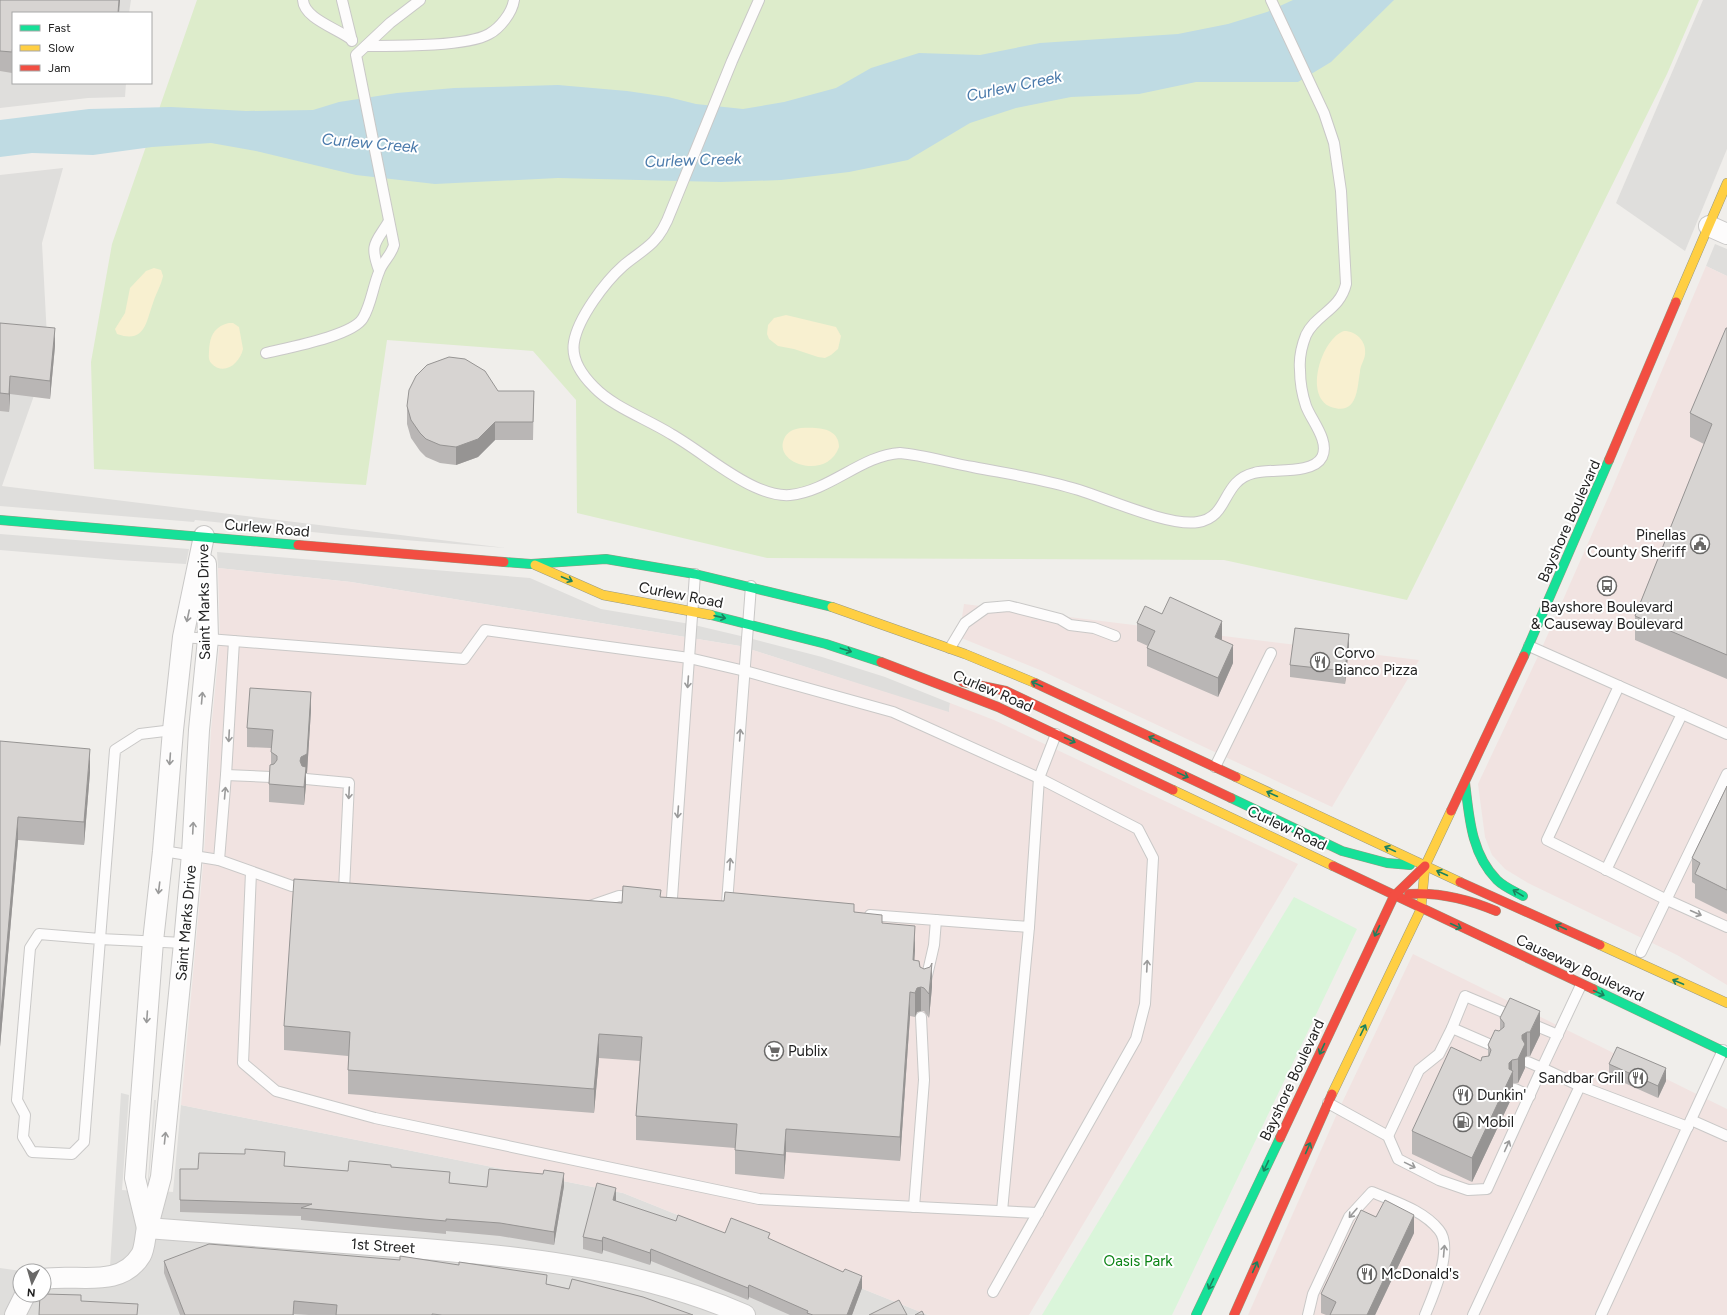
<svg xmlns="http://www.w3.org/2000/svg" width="1727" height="1315" font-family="Figtree,sans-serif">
<rect width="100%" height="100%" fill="#f0eeeb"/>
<g fill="#dfdedc">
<path d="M0 0H131L129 13H13V83H126L125 97 88 98 0 108Z"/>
<path d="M1703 0H1727V149L1685 251 1616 203Z"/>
<path d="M63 168 42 243 48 356 2 486 506 548 341 535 195 520 194 522 0 506V175Z"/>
<path d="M1715 244 1727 249V276L1706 266Z"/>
<path d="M0 534 189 549 186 564 118 560 0 550Z"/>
<path d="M217 552 530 578 601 609 690 624 745 637 822 657 885 677 950 703 949 713 740 646 351 582 218 568Z"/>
<path d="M121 1093 129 1095 122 1190 147 1192 154 1100H156L148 1190 173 1192 181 1105 623 1193 928 1315H0V1268L21 1271 20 1295H44V1274L109 1283Z"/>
</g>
<g fill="#f1e3e1">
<path d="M1706 266 1727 276V985L1677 955 1528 883 1505 869 1492 855 1485 837 1478 784 1540 652 1611 491Z"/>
<path d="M218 568 351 582 740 646 949 712 950 703 994 720 1298 864 1029 1315H928L623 1193 181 1105 204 855 211 730 220 640Z"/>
<path d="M964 604 1419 660 1332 807 1040 670 959 637Z"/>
<path d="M1413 954 1727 1109V1315H1248L1340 1107Z"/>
</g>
<path fill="#ddeccb" d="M197 0H1699L1667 74 1407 600 1224 560 767 558 577 513 576 400 533 351 387 340 366 485 94 469 91 362 112 244Z"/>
<g fill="#f8f0d0">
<path d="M154 268 161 270 163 276C161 286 156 293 153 303 146 322 145 344 117 334L115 329 125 313 130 288 146 271Z"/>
<path d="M786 315 836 327 841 336 838 349 831 355 825 358 818 357 794 349 778 346 769 339 767 334 768 325 774 318Z"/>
<path d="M229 323H233L239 327 243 349C240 363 224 377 211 363 208 359 209 355 209 351 210 337 213 327 229 323Z"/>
<path d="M1344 331C1356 331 1367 341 1365 355 1364 361 1360 366 1360 372 1357 388 1358 416 1331 407 1303 396 1322 338 1344 331Z"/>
<path d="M801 428C816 427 839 427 839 447 827 481 773 464 784 439 787 432 793 429 801 428Z"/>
</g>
<path fill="#daf5da" d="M1294 897 1357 929 1172 1315H1042Z"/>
<path fill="#bfdbe3" d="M1293 0H1394L1331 62 1298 82H1196L1139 94 1071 97 1016 108 970 123 908 160 849 172 781 180 721 182 558 178 435 184 356 175 256 151 211 143 152 147 93 155 32 153 0 157V120L89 109 171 107 246 111 313 110 339 102 397 93 454 88 558 85 627 91 668 97 696 104 743 109 784 102 836 88 871 68 919 53 980 55 1040 43 1178 34 1228 24 1267 12Z"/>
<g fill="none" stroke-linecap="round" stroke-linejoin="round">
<defs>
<g id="lane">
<path d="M303 0C304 19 339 29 352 40"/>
<path d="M342 0 352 41"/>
<path d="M759 0 732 61 671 211C667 222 662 233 653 242 644 251 632 258 623 266 605 282 578 318 574 342 571 359 582 375 594 387 613 407 647 419 671 434 699 450 726 474 755 487 766 492 778 496 790 495 830 491 862 455 900 453 924 455 949 463 973 467 1009 474 1044 479 1079 490 1108 499 1170 527 1198 522 1230 517 1221 481 1254 473 1271 468 1313 475 1322 457 1330 441 1311 420 1306 406 1302 394 1300 382 1300 370 1299 359 1302 345 1306 335 1316 314 1340 310 1346 284L1341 191 1334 143 1324 113 1271 0"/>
<path d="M366 46C394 46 466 47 489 34 500 28 512 13 514 0"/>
<path d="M379 270C369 243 376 243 389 221"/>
<path d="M266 353C286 348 353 336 363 318 371 305 373 286 379 272 382 262 391 256 394 245L356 55 390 23 420 0"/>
<path d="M183 637 464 659 485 630 689 658 745 671 893 712 1039 778 1138 829 1153 858 1145 1004 1136 1039 993 1292"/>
<path d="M1529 646 1727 734"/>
<path d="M950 648 965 623 986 608 1009 606 1060 619 1070 625 1094 628 1115 636"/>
<path d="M1619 686 1547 840 1665 899 1727 927"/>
<path d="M173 730 140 734 115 750 100 939 39 934 30 948 17 1100 25 1115 23 1137 32 1152 72 1154 84 1142 100 939 184 943"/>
<path d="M1215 767 1271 653"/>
<path d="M226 775 234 641"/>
<path d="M306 779 349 783 344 890"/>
<path d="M163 851 219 860 292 886 307 888"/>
<path d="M219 860 226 775 271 777"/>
<path d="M1606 870 1682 714"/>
<path d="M251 872 243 1063 276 1091 375 1118 759 1199 1038 1213"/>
<path d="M672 898 695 574"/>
<path d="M727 903 751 586"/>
<path d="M590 906 619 896 635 897"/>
<path d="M870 915 1029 927 1039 778 1056 734"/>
<path d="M1641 952 1727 774"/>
<path d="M926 980 934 945 936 920"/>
<path d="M1452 1028 1498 1048"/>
<path d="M1580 1086 1542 1068 1581 985"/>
<path d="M1515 1089 1530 1096"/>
<path d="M1328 1103 1388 1136 1398 1159 1439 1180 1468 1190 1487 1189 1542 1068 1528 1062"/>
<path d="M1691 1120 1727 1136"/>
<path d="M1388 1136 1419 1070 1439 1054 1452 1028 1465 996 1558 1035"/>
<path d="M914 1207 924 1080 921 1017"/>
<path d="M1002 1211 1029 927"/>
<path d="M1308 1315 1313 1294 1349 1217 1372 1192C1395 1202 1423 1210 1439 1230 1454 1248 1433 1296 1425 1315"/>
<path d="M1473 1315 1580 1086 1688 1127"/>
<path d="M1601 1315 1723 1050"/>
</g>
<g id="street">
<path d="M1709 226 1727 234"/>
<path d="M148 1226 161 1177 184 943 192 854 199 730 208 639 206 564"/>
<path d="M147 1228 135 1178 153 941 163 851 173 730 183 637 204 536"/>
<path d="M44 1279C76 1273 120 1290 141 1255 145 1248 145 1236 147 1228 226 1234 305 1240 384 1246 506 1255 632 1265 745 1315"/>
<path d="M15 1315 25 1295"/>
</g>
<g id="fast">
<path d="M0 520 298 545"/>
<path d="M504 562 531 564 606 559 695 574 832 607"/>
<path d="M711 615 826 644 881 662"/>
<path d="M1524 656 1609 460"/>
<path d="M1465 782C1469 816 1471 854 1497 880 1504 887 1514 891 1523 896"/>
<path d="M1231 798 1342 851 1387 863 1410 865"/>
<path d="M1593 989 1727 1053"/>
<path d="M1196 1315 1280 1138"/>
</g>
<g id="slow">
<path d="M1676 302 1727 183"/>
<path d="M535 565 603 595 711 615"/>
<path d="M832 607 965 654 1035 683"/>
<path d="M1236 777 1460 882"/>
<path d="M1173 790 1333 866"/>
<path d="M1600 945 1727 1003"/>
<path d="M1332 1094 1421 909 1425 866 1451 811"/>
</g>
<g id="jam">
<path d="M1609 460 1676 302"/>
<path d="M298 545 504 562"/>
<path d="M881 662 998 707 1173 790"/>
<path d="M963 682 1006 691 1231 798"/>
<path d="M1035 683 1236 777"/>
<path d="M1451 811 1524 656"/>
<path d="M1333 866 1593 989"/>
<path d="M1460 882 1600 945"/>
<path d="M1409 894C1439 892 1468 899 1496 911"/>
<path d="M1280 1138 1394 896 1425 866"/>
<path d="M1234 1315 1332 1094"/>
</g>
</defs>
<use href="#lane" stroke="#c9c8c7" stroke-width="12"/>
<use href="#street" stroke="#c9c8c7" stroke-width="22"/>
<use href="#fast" stroke="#999a82" stroke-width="10"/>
<use href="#slow" stroke="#999a82" stroke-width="10"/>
<use href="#jam" stroke="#999a82" stroke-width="10"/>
<use href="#lane" stroke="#fdfcfc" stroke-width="10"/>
<use href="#street" stroke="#fdfcfc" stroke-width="20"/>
<use href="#fast" stroke="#16e098" stroke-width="9"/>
<use href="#slow" stroke="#ffcf43" stroke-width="9"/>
<use href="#jam" stroke="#f24e42" stroke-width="9"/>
</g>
<g fill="#b9b6b5">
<path d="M0 0 13 13V65L12 73 0 71Z"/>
<path d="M0 323 55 346 50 399 10 394 9 412 0 411Z"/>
<path d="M1727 328V679L1635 640V616L1704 444 1690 437V413Z"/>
<path d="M498 391H534L533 440H495L478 457 456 465 440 463 426 457 420 451 411 438 407 424V406Z"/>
<path d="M1137 623 1222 639V640L1233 663 1218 697 1147 666V648L1148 646 1137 641Z"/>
<path d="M1349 646 1345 684 1290 677V665Z"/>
<path d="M311 710 307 773H306V785L304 805 269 802V784L271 765V748L247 747V728Z"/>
<path d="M0 741 90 772 84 845 18 840 0 1047Z"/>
<path d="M1727 786V914L1695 898V884L1692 882V858Z"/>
<path d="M661 897 854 912 882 923 915 950 914 960 920 967 932 987 929 1018 924 1011H921L917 1012 915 1017 910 1016 900 1161 786 1152 784 1179 735 1174V1148L636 1140V1116L640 1061 599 1058 594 1113 348 1094V1056L284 1050V1026L622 903Z"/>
<path d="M1500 1018 1540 1035 1530 1056H1527L1525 1057V1068L1518 1083H1513V1095L1472 1182 1412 1154V1131L1481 1061 1488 1056V1045L1500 1030Z"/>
<path d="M1609 1064 1666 1081 1658 1098 1609 1076Z"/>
<path d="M285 1166 348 1171 391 1167 450 1183 487 1187 564 1186 554 1245 500 1236 446 1231V1234L301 1220V1216L180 1212V1169H198Z"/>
<path d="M1376 1217 1414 1233 1375 1315H1326L1321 1313V1294Z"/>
<path d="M676 1221 725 1233 770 1239 862 1288 852 1315H790L749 1297 748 1300 651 1261 650 1265 603 1250 602 1254 583 1249V1237Z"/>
<path d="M164 1261 547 1284 693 1315H309L294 1314V1315H180L164 1273Z"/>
</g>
<g fill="#969493">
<path d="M119 0H120L119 13H118Z"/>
<path d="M13 45V65L12 73V52Z"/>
<path d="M55 328V346L50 399V381Z"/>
<path d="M10 376V394L9 412V394Z"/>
<path d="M495 422V440L478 457 456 465V447Z"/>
<path d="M1222 621V639L1215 655V637Z"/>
<path d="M1349 634V646L1345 684V671Z"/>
<path d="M1233 645V663L1218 697V678Z"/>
<path d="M311 692V710L307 773H306V785L304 805V787L300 761Z"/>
<path d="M90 749V772L84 845V822Z"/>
<path d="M18 817V840L0 1047V1024Z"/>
<path d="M915 926V950L913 984V960Z"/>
<path d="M932 963V987L929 1018V994Z"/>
<path d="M921 987V1011L917 1012 915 1017V993L917 988Z"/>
<path d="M910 992V1016L900 1161V1137Z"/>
<path d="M1540 1011V1035L1530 1056V1032Z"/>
<path d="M1527 1032V1056L1525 1057V1068L1518 1083V1059L1522 1035Z"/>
<path d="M599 1034V1058L594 1113V1089Z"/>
<path d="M1512 1060V1073L1513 1071V1095L1472 1182V1158L1509 1063Z"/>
<path d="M1666 1068V1081L1658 1098V1086Z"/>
<path d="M786 1129V1152L784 1179V1155Z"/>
<path d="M564 1173V1186L554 1245V1232Z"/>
<path d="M616 1188V1201L613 1200Z"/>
<path d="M1414 1215V1233L1375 1315H1367Z"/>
<path d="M603 1237V1250L602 1254V1241Z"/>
<path d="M651 1249V1261L650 1265V1253Z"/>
<path d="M862 1276V1288L852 1315H847Z"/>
<path d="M749 1285V1297L748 1300V1288Z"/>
</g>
<g fill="#d7d4d2" stroke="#969493">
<path d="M0 0H119L118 13H13V45L12 52 0 51Z"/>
<path d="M0 323 55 328 50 381 10 376 9 394 0 393Z"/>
<path d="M1726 328H1727V655L1635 616 1712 424 1690 413Z"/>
<path d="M449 357 465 359 485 371 498 391H534L533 422H495L478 439 456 447 440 445 426 439 420 433 411 420 407 406 409 390 416 376 427 365Z"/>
<path d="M1170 597 1222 621 1215 637 1233 645 1218 678 1147 648 1155 631 1137 623 1145 606 1162 614Z"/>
<path d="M1295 628 1349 634 1345 671 1290 665Z"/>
<path d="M250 688 311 692 307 754 301 757 300 761 302 766 306 767 304 787 269 784 270 765 274 764 277 760V756L271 752 273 730 247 728Z"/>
<path d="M0 741 90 749 84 822 18 817 0 1024Z"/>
<path d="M1727 786V890L1695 874 1700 863 1692 858Z"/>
<path d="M294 879 622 903 623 886 661 890 660 897 724 901 725 892 854 904V912L882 915V923L915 926 913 960 919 961 920 967 924 969 930 967 932 963 929 994 924 988 921 987 917 988 915 993 910 992 900 1137 786 1129 784 1155 735 1150 737 1124 636 1116 642 1037 599 1034 594 1089 348 1070 350 1032 284 1026Z"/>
<path d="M1510 998 1540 1011 1530 1032H1527L1522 1035V1039L1525 1044 1518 1059 1512 1060 1509 1063V1069L1513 1071 1472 1158 1412 1131 1451 1047 1481 1061 1482 1057 1489 1056 1491 1050 1488 1045 1495 1030 1499 1031 1504 1027V1023L1500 1018Z"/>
<path d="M1617 1047 1666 1068 1658 1086 1609 1064Z"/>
<path d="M245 1149 285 1152 284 1166 348 1171 349 1161 391 1165V1167L450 1172 449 1183 487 1187 489 1169 543 1174 544 1170 564 1173 554 1232 500 1223 446 1219V1221L301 1208 312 1204 180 1200V1169H198L199 1153 245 1154Z"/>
<path d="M597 1183 616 1188 613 1200 676 1221 678 1215 725 1233 731 1218 770 1233 768 1238 843 1272 845 1269 862 1276 847 1315H813L807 1313 808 1311 749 1285 748 1288 651 1249 650 1253 603 1237 602 1241 583 1237Z"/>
<path d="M1385 1200 1414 1215 1367 1315H1330L1336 1302 1321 1294 1361 1210 1376 1217Z"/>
<path d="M209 1244 400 1260V1256L459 1265V1262L547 1275 546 1284 569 1289 572 1279 643 1297 693 1315H442L432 1314V1315H336L337 1305 294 1301 293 1315H185L164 1261Z"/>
<path d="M44 1294 81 1295V1301L138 1304 137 1315H39L40 1295H44Z"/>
<path d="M899 1300 907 1315H869Z"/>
<path d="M922 1311 924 1315H915Z"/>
</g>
<defs><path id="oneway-shaft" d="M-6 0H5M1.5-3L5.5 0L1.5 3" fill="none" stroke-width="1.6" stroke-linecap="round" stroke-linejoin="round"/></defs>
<g stroke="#1c815d">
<use href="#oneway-shaft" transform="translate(567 579) rotate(23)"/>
<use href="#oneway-shaft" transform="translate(720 617) rotate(13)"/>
<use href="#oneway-shaft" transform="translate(846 650) rotate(18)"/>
<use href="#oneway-shaft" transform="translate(1037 684) rotate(-156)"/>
<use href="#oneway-shaft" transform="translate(1154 739) rotate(-155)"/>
<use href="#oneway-shaft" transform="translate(1070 740) rotate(25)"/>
<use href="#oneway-shaft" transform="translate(1183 775) rotate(25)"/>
<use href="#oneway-shaft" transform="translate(1272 794) rotate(-155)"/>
<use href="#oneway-shaft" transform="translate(1390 849) rotate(-155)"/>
<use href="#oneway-shaft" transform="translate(1442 873) rotate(-156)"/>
<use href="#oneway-shaft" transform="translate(1518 893) rotate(-149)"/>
<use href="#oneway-shaft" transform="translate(1456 926) rotate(25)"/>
<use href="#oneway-shaft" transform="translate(1561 927) rotate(-155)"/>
<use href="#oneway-shaft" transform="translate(1377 931) rotate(115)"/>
<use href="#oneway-shaft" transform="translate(1678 982) rotate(-157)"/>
<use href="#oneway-shaft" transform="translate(1599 993) rotate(25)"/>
<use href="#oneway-shaft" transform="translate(1363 1030) rotate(-64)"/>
<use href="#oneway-shaft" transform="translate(1322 1049) rotate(115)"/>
<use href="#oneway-shaft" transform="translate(1308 1148) rotate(-66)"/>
<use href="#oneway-shaft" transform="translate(1266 1166) rotate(115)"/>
<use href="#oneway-shaft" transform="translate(1255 1267) rotate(-66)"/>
<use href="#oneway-shaft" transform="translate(1211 1284) rotate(115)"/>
</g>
<g stroke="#9a9a9a">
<use href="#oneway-shaft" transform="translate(188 616) rotate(102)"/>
<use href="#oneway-shaft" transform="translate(688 682) rotate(94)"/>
<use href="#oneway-shaft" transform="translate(202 698) rotate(-85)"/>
<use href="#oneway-shaft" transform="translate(740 735) rotate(-86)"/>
<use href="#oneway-shaft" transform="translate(229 736) rotate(93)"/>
<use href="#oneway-shaft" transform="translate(170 759) rotate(94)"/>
<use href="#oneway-shaft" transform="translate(225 793) rotate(-85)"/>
<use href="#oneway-shaft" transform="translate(349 793) rotate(93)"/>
<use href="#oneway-shaft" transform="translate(678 812) rotate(94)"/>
<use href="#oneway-shaft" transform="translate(193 828) rotate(-87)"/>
<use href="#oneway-shaft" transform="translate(730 864) rotate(-86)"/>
<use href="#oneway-shaft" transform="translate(159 888) rotate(97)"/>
<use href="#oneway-shaft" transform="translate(1696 913) rotate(24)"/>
<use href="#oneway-shaft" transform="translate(1147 966) rotate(-87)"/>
<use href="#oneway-shaft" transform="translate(147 1017) rotate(94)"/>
<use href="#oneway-shaft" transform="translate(165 1138) rotate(-84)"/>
<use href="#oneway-shaft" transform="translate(1507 1146) rotate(-66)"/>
<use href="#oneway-shaft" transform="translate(1410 1165) rotate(26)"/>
<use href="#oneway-shaft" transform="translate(1353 1213) rotate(131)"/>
<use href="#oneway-shaft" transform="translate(1444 1251) rotate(-85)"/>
</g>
<defs>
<symbol id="civic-ring" viewBox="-11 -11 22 22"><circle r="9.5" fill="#fff" stroke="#6a6968" stroke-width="1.5"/><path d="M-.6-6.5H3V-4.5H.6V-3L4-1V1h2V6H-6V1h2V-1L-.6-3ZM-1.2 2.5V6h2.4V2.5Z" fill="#6a6968"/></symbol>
<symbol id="bus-ring" viewBox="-11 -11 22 22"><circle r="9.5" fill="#fff" stroke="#6a6968" stroke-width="1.5"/><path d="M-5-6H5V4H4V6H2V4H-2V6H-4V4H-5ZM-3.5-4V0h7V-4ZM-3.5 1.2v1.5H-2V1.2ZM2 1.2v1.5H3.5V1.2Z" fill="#6a6968"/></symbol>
<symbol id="restaurant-ring" viewBox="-11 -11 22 22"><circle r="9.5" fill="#fff" stroke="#6a6968" stroke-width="1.5"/><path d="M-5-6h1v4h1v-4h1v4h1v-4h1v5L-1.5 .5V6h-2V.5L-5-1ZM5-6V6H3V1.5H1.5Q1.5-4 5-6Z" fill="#6a6968"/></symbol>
<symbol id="supermarket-ring" viewBox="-11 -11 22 22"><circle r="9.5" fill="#fff" stroke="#6a6968" stroke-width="1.5"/><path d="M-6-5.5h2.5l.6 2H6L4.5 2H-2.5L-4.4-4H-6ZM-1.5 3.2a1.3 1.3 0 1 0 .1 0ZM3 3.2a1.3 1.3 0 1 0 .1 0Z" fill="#6a6968"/></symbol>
<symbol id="fuel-ring" viewBox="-11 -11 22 22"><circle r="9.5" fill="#fff" stroke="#6a6968" stroke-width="1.5"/><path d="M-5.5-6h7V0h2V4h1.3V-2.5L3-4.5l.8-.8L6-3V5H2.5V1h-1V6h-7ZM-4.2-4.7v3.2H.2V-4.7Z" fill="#6a6968"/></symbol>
</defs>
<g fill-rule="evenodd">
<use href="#civic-ring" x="1689" y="533" width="22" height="22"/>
<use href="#bus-ring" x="1596" y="575" width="22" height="22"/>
<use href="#restaurant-ring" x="1309" y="651" width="22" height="22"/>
<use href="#supermarket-ring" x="763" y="1040" width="22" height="22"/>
<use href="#restaurant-ring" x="1627" y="1067" width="22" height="22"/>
<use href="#restaurant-ring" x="1452" y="1084" width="22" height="22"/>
<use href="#fuel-ring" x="1452" y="1111" width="22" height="22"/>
<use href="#restaurant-ring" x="1356" y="1263" width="22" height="22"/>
</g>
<g text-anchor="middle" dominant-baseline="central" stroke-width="4" stroke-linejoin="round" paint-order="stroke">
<g font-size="15" fill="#222" stroke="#fff">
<text transform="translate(1569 521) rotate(-66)">Bayshore Boulevard</text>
<text transform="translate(267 528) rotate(5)">Curlew Road</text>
<text transform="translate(681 595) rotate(11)">Curlew Road</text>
<text transform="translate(204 602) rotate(-91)">Saint Marks Drive</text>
<text transform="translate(993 691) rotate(23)">Curlew Road</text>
<text transform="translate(1287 828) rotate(25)">Curlew Road</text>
<text transform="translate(186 923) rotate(-85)">Saint Marks Drive</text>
<text transform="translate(1580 968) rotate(25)">Causeway Boulevard</text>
<text transform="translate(1292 1080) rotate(-65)">Bayshore Boulevard</text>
<text transform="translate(383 1246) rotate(4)">1st Street</text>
</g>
<g font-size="15" fill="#222" stroke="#fff" text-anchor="start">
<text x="1686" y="535" text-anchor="end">Pinellas<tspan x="1686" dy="17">County Sheriff</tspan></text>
<text x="1607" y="607" text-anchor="middle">Bayshore Boulevard<tspan x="1607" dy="17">&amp; Causeway Boulevard</tspan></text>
<text x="1334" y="653">Corvo<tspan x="1334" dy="17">Bianco Pizza</tspan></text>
<text x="788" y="1051">Publix</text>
<text x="1624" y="1078" text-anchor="end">Sandbar Grill</text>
<text x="1477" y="1095">Dunkin'</text>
<text x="1477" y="1122">Mobil</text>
<text x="1381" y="1274">McDonald's</text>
</g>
<g font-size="15" fill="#0c8416" stroke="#fff">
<text x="1138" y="1261">Oasis Park</text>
</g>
<g font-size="16" font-style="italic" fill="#4a7aab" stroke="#fff">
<text transform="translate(1014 86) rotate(-12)">Curlew Creek</text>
<text transform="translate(370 143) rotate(5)">Curlew Creek</text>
<text transform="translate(693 160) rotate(-2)">Curlew Creek</text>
</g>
</g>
<rect x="12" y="12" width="140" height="72" fill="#ffffff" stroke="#a7a7a7"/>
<rect x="20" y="25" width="20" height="6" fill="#16e098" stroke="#a7a7a7"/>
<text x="48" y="32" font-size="12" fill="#222222">Fast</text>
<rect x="20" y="45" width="20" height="6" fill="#ffcf43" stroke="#a7a7a7"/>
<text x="48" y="52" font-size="12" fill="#222222">Slow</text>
<rect x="20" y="65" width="20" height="6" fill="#f24e42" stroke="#a7a7a7"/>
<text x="48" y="72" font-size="12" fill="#222222">Jam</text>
<g transform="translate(32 1283) rotate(185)"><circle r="19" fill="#ffffff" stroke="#a7a7a7"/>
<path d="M0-3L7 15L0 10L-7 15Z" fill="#6a6968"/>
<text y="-6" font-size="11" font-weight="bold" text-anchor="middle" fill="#222222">N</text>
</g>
</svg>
